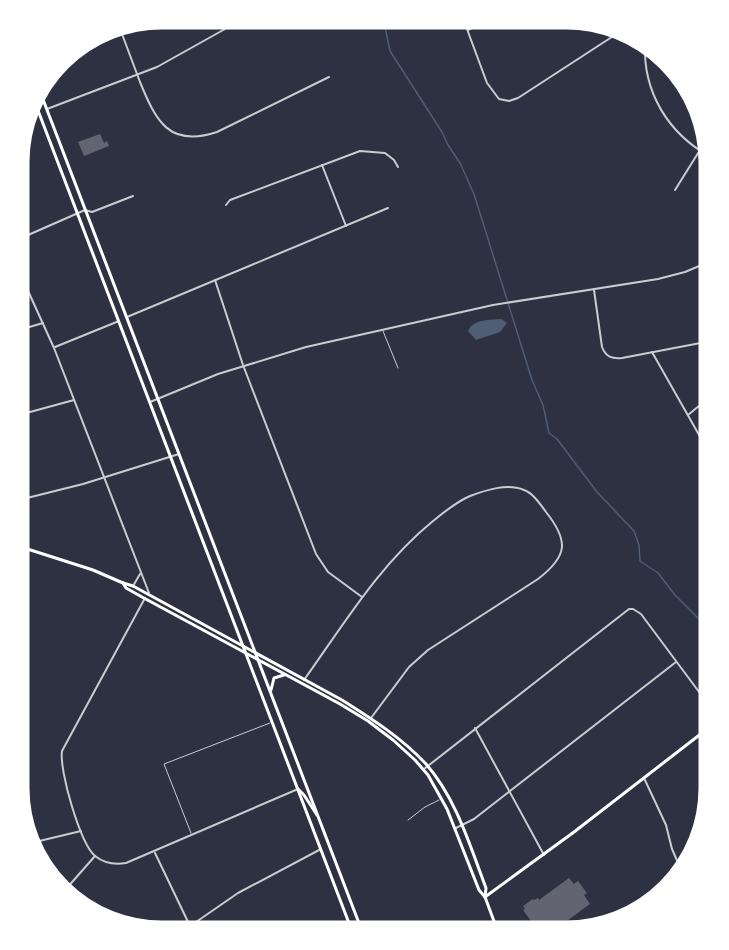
<svg xmlns="http://www.w3.org/2000/svg" width="729" height="950" font-family="Barlow,sans-serif">
<rect width="100%" height="100%" fill="#2d3142"/>
<path fill="#4f5d75" d="M501 319 507 323 500 332 476 340 468 331C473 319 489 320 501 319Z"/>
<g fill="none" stroke-linecap="round" stroke-linejoin="round">
<path stroke="#4f5d75" stroke-width="1.5" d="M384 22 390 51 442 132 448 145 460 163 474 194 532 380 543 405 549 433 557 439 597 492 634 531 639 545 640 561 658 573 675 595 711 631"/>
</g>
<g fill="#626471">
<path d="M100 134 104 143 107 141 109 146 84 156 78 142Z"/>
<path d="M569 878 574 884 578 881 587 893 584 895 590 904 552 932H539L523 910 525 909 523 906 533 899 534 900 538 898 539 900Z"/>
</g>
<g fill="none" stroke-linecap="round" stroke-linejoin="round">
<g stroke="#caccd0" stroke-width="1">
<path d="M383 331 398 368"/>
<path d="M408 820 425 807 439 800"/>
<path d="M191 833 164 764 270 723"/>
</g>
<g stroke="#caccd0" stroke-width="2">
<path d="M464 21 487 83 499 99 509 101 518 98 618 33"/>
<path d="M119 26C126 45 133 63 140 82 156 121 169 148 217 132L329 77"/>
<path d="M468 30 486 21"/>
<path d="M645 44C643 92 668 133 709 156"/>
<path d="M47 109 157 67 234 24"/>
<path d="M29 116 38 112"/>
<path d="M322 165 346 226"/>
<path d="M675 190 700 150"/>
<path d="M226 205 230 200 360 151 385 153 394 160 398 167"/>
<path d="M19 239 85 210 92 212 133 196"/>
<path d="M19 271 54 348 149 593"/>
<path d="M215 280 243 365 316 554 328 572 362 597"/>
<path d="M594 290 602 347C606 357 612 359 622 358L711 341"/>
<path d="M127 317 388 208"/>
<path d="M19 330 43 323"/>
<path d="M55 347 119 321"/>
<path d="M652 352 711 456"/>
<path d="M150 402 218 374 306 347 493 305 658 279 685 272 711 261"/>
<path d="M19 415 74 400"/>
<path d="M688 415 711 396"/>
<path d="M19 500 83 484 179 454"/>
<path d="M133 586 140 574"/>
<path d="M145 598 62 751C59 770 80 843 95 856 104 863 115 865 126 863L298 789"/>
<path d="M304 680C344 624 379 565 433 521 444 512 456 502 470 496 486 490 507 483 524 490 533 493 540 504 546 512 569 541 568 556 538 579L428 650 409 667 371 718"/>
<path d="M475 728 544 855"/>
<path d="M702 734 711 753"/>
<path d="M424 769 629 609H633L641 614 711 708"/>
<path d="M644 778 666 825 672 849 682 872"/>
<path d="M456 828 474 819 676 662"/>
<path d="M31 843 81 831"/>
<path d="M155 853 190 926"/>
<path d="M66 889 95 856"/>
<path d="M183 931 238 893 321 849"/>
</g>
<path stroke="#fff" stroke-width="3" d="M485 897 574 832 711 726"/>
<g stroke="#fff" stroke-width="3">
<path d="M39 89 362 931"/>
<path d="M34 100 352 931"/>
<path d="M18 546 93 570 123 583 126 588 142 597 340 704 368 721 393 740 415 760 428 775 447 809 479 890 485 897 498 932"/>
<path d="M123 583 133 586 342 700C372 719 402 738 426 764 456 798 470 846 486 888L485 897"/>
<path d="M271 690 274 678 284 675"/>
<path d="M298 789 304 795 317 815"/>
</g>
</g>
<path d="M0 0H729V950H0ZM162 28H566A134 134 0 0 1 700 162V788A134 134 0 0 1 566 922H162A134 134 0 0 1 28 788V162A134 134 0 0 1 162 28Z" fill="#fff" fill-rule="evenodd"/>
<path fill="none" stroke="#fff" stroke-width="3" d="M162 28H566A134 134 0 0 1 700 162V788A134 134 0 0 1 566 922H162A134 134 0 0 1 28 788V162A134 134 0 0 1 162 28Z"/>
</svg>
